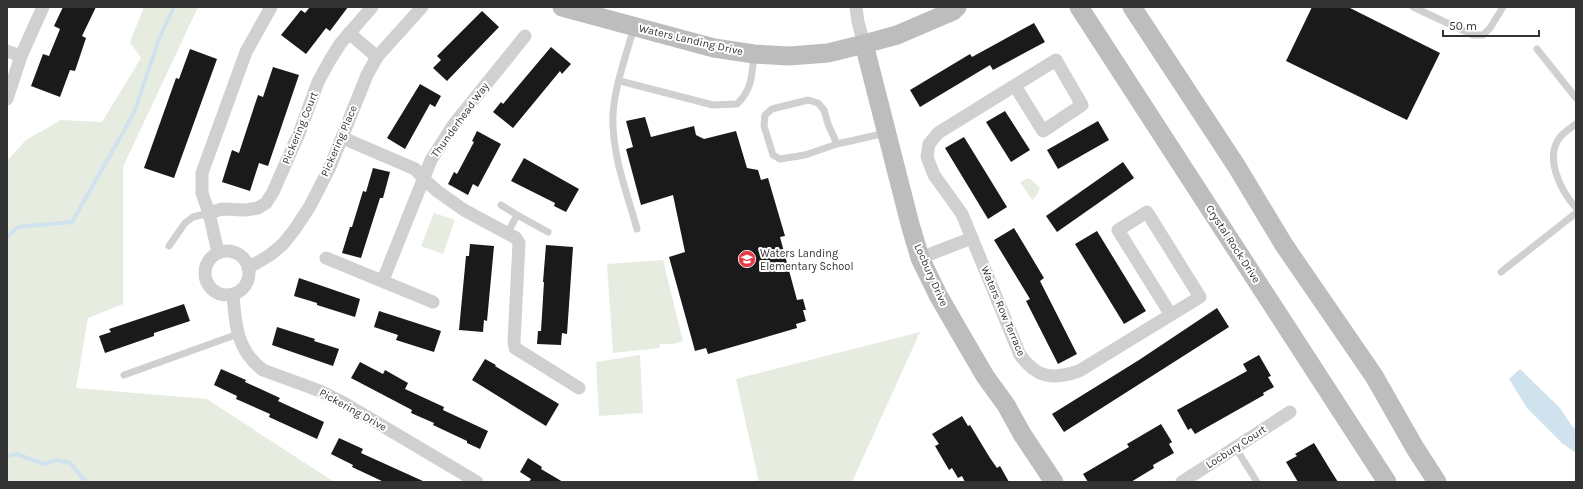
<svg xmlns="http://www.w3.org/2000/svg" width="1583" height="489" font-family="Karla,sans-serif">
<rect width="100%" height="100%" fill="#fff"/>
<g fill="#e6ecdf">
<path d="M144 7H198L123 167V304L88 318 76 388 207 399 334 482H7V161L26 140 61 120 102 122 141 58 130 42Z"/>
<path d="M1029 178 1040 188 1037 195 1032 200 1020 182Z"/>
<path d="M434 213 455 220 443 254 421 246Z"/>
<path d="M663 260 683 341 673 344H660L659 348 613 353 607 264Z"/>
<path d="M920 332 852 482H759L736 379Z"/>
<path d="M640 355 643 413 599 416 596 362Z"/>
</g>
<path fill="#cfe2ee" d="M1520 369 1560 408 1572 426 1576 429V453L1562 443 1527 408 1509 379Z"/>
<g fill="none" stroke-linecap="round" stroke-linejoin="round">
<g stroke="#cfe2ee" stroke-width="4">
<path d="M7 237 18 227 72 222 134 113 159 39 174 7"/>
<path d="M7 456 16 454 44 464 57 460 70 463 86 482"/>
</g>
</g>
<g fill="#1a1a1a">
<path d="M63 7H96L82 36 86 38 75 71 70 70 60 97 31 86 43 54 49 56 60 29 54 26Z"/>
<path d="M310 7H348L330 31 326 28 306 54 281 35 301 10 305 13Z"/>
<path d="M1312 7H1348L1440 53 1407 120 1286 61Z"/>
<path d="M482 11 499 27 447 81 433 68 441 60 437 56Z"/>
<path d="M1034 23 1045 42 993 70 990 65 920 107 910 90 970 54 972 57Z"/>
<path d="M551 47 571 64 562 74 560 71 513 128 493 112 501 102 503 104Z"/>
<path d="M190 49 217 59 174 178 144 168 176 78 179 79Z"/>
<path d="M273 67 299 75 268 166 259 163 250 191 222 182 232 150 239 153 258 95 263 97Z"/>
<path d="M420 84 441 96 435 107 430 104 405 149 387 138Z"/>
<path d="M1005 111 1030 150 1011 162 986 122Z"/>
<path d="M645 117 651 137 694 126 696 135 704 139 736 131 747 168 758 170 761 180 768 178 785 236 780 237 797 300 803 299 806 310H803L806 321 796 324 797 328 708 354 706 348 695 351 669 257 685 252 673 195 641 205 626 149 633 147 626 121Z"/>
<path d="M1098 121 1109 140 1058 169 1047 150Z"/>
<path d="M477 131 501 144 478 187 473 184 468 195 448 184 454 172 457 174 474 142 472 141Z"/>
<path d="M964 137 1007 207 988 219 945 148Z"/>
<path d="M524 158 579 189 566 212 554 206 555 203 511 181Z"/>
<path d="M1123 162 1134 178 1057 232 1046 216Z"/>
<path d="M373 168 390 172 383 198H380L361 258 342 253 350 227H352L363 191 366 192Z"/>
<path d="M1014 228 1044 278 1040 281 1077 354 1058 364 1026 301 1030 299 994 240Z"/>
<path d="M1097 231 1146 311 1124 324 1075 244Z"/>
<path d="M470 244 494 246 487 321 484 320 483 332 459 330 466 256H469Z"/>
<path d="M546 245 573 247 567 334 562 333 561 345 537 344 538 331H541L544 282H543Z"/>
<path d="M299 278 360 299 355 317 317 305V303L294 296Z"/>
<path d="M184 304 190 321 154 333V336L105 353 99 336 111 332 109 329Z"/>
<path d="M1217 308 1229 327 1064 432 1052 414 1139 360Z"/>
<path d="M379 311 441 331 434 352 396 340 398 335 374 327Z"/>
<path d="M277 327 315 339 314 341 339 349 333 366 272 345Z"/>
<path d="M1259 355 1271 376 1268 377 1274 387 1263 393 1264 395 1195 434 1191 428 1188 430 1177 410 1247 371 1243 364Z"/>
<path d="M485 359 496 365 495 366 559 404 546 426 472 380Z"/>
<path d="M360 362 383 374 385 370 408 383 405 389 444 407 443 410 488 431 480 449 467 443V441L433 425 434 423 411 413 412 410 351 378Z"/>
<path d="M221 369 246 380 245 382 280 398 278 401 324 422 317 439 269 417 270 414 236 399 237 396 214 385Z"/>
<path d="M962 416 968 426 970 425 990 458 997 468 1000 466 1009 482H965L962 476 958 478 952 468 949 470 935 446 939 444 932 434Z"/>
<path d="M1161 424 1172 442 1169 444 1174 453 1153 465 1154 468 1131 482H1088L1083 474 1129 447 1127 444Z"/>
<path d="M339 438 363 449 361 453 425 482H384L352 467 353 465 331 454Z"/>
<path d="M1314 443 1331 471 1338 482H1298L1286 462 1297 456 1295 454Z"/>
<path d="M528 458 542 467 541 469 563 482H529L531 479 520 472Z"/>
</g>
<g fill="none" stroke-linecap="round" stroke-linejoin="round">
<g stroke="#d0d0d0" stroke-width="7">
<path d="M1413 7 1473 35H1483L1490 28 1503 7"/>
<path d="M634 27C626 56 611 96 613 125 614 161 628 196 637 229"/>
<path d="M1537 49 1576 98"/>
<path d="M620 81 713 105 737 104C752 90 752 75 754 54"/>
<path d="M1576 124C1571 128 1565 131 1561 136 1543 157 1561 191 1576 208"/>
<path d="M837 144 828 124 824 110 818 103 808 100 772 109 765 115 764 126 773 155 780 159 805 155 837 144 886 133"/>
<path d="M501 205 517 215"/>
<path d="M507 234 517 215 548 232"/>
<path d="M169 246 185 223 193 217 209 213"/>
<path d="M1501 272 1576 213"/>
<path d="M124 375 238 334"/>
<path d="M1235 447 1257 482"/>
</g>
<g stroke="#d0d0d0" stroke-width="13">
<path d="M856 7 858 22 864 44"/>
<path d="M349 33 377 57"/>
<path d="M7 51 21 56 43 7"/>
<path d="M1015 86 1043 131 1082 105 1056 60 938 133 929 144 927 157 934 175 962 214 1020 355C1037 378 1052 380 1079 371L1200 297 1147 212 1118 230 1171 315"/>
<path d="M7 99 21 56"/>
<path d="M343 138 415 169 424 179 437 191 464 210 516 238 519 243 514 342 515 348 579 388"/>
<path d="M209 213 222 209 245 210 258 208 266 203 273 192 300 131 318 82 330 60 340 44 372 7"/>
<circle cx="227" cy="273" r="22"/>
<path d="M218 252 209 213 202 193V173L246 52 271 7"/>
<path d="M326 258 433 302"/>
<path d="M920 258 972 238"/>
<path d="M248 268 270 255 283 244 295 229 310 206 330 167 367 75 377 57 422 7"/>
<path d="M383 280 431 160 454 124 525 36"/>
<path d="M233 294C235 324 237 351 263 370L320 391 344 403 477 482"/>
<path d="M1182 482 1290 412"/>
</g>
<g stroke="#bdbdbd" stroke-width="19">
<path d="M562 7 714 48 754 54 789 56 828 53 864 44 897 35 953 11 957 7"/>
<path d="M1079 7 1387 482"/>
<path d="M1132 7 1237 167 1284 245 1374 376 1415 448 1437 482"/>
<path d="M864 44 910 224 920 258 938 295 957 328 985 376 1006 405 1022 434 1054 482"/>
</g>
</g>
<defs>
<symbol id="school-disc" viewBox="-11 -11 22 22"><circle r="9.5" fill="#e63946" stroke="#fff"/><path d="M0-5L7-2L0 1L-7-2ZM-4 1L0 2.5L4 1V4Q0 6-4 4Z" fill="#fff"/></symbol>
</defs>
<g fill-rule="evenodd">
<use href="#school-disc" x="737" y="249" width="20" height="20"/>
</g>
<g text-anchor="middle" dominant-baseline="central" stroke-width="4" stroke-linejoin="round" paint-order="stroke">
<g font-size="11" fill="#333" stroke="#fff">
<text transform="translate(691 40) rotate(13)">Waters Landing Drive</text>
<text transform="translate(460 120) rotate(-54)">Thunderhead Way</text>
<text transform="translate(300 128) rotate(-68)">Pickering Court</text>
<text transform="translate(339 141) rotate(-67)">Pickering Place</text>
<text transform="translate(1233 244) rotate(57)">Crystal Rock Drive</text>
<text transform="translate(931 275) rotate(66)">Locbury Drive</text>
<text transform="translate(1003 311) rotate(67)">Waters Row Terrace</text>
<text transform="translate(353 410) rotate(29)">Pickering Drive</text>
<text transform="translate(1236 447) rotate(-33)">Locbury Court</text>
</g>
<g font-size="11" fill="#333" stroke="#fff" text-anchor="start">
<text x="760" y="253">Waters Landing<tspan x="760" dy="13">Elementary School</tspan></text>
</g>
</g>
<rect width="1583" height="489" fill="none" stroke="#333333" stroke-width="16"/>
<path d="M1443 30v6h96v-6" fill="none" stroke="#333333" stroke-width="2"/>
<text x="1449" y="30" font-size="12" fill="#333333" stroke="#ffffff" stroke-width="3" paint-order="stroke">50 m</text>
</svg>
